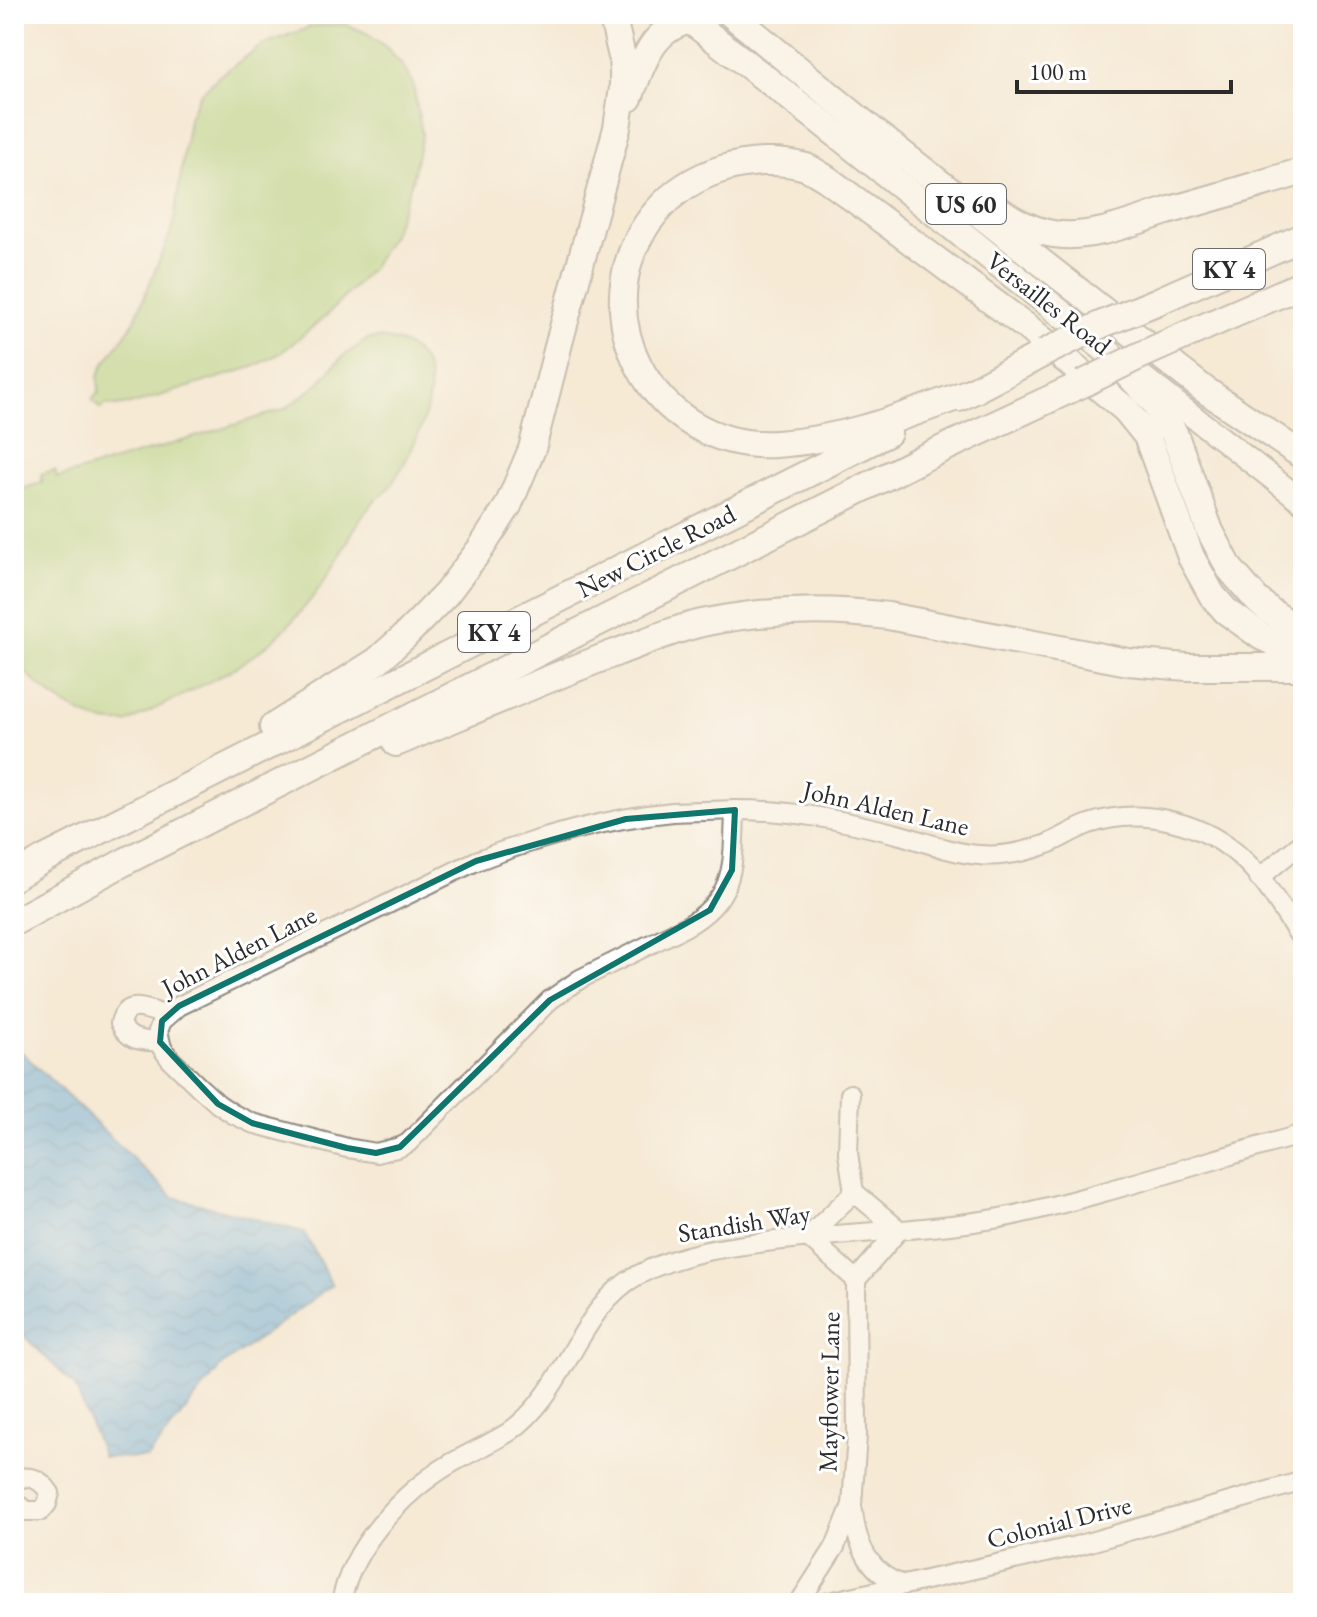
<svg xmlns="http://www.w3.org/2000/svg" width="1317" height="1617" font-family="'EB Garamond',serif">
<defs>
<pattern id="water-waves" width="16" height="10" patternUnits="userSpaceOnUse" patternTransform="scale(2)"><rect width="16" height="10" fill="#68aede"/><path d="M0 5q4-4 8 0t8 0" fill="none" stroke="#568eb4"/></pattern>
</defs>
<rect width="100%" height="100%" fill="#fff"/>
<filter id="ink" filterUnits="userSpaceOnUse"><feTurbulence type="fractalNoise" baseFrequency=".0125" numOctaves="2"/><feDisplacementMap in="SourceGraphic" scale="16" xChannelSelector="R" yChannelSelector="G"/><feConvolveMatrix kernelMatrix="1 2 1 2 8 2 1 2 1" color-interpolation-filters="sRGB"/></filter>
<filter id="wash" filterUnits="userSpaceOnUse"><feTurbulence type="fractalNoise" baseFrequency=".006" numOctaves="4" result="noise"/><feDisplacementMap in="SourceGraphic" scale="32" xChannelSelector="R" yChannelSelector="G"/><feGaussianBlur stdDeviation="1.8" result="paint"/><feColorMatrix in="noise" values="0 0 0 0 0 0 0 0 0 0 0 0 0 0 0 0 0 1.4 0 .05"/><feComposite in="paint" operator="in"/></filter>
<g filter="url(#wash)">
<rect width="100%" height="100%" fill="#f5ead5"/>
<g fill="#abd37d" stroke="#6b7f54" stroke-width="2">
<path d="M346 24 369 34 388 49 402 65 413 84 422 135 412 181 393 233 371 269 326 316 281 353 253 367 137 403 115 406 107 404 100 409 92 399 99 392 98 377 104 364 134 322 173 227 189 118 199 95 219 76 264 44 313 26Z"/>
<path d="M379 338C464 347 422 437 393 482 388 491 379 496 372 504 367 509 362 517 358 523 350 535 345 549 337 561 322 587 302 612 281 633 239 673 180 695 129 722 91 731 35 688 14 658V492L42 482 41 474 55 470 57 478 166 446 285 409 317 385 342 357 368 339Z"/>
</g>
<path fill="url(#water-waves)" stroke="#4a6c84" stroke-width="2" d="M14 1045 173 1197 304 1232 332 1285 221 1366 147 1458 103 1457 75 1386 14 1326Z"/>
</g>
<g filter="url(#ink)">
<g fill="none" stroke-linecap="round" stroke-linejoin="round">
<defs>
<g id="minor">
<path d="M735 810C733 864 737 898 685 927L580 979 550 1000 408 1143 400 1147 376 1153 347 1148 252 1123 233 1114 218 1104 199 1087 170 1059 162 1048 158 1031 162 1021 179 1006 476 861C536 838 609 818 673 812 694 811 715 811 735 810Z"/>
<path d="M735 810C792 810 842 820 897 834 924 841 951 853 979 855 1000 857 1025 852 1045 845 1060 839 1073 830 1089 824 1142 806 1206 822 1246 862 1268 883 1285 916 1303 941"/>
<path d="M1259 878 1303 842"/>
<path d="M160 1042C141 1040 129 1042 120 1023 126 998 149 1010 166 1016"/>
<path d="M850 1094 848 1153 854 1192 899 1230 856 1280 808 1237 854 1192"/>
<path d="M14 1502 27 1511H41L47 1504 50 1493C41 1480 34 1476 18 1478"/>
<path d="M853 1511C856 1544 870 1575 904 1585"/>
<path d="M341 1603C351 1547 403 1492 450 1464 469 1453 490 1444 509 1432 568 1391 578 1307 638 1275 683 1251 733 1246 783 1240 853 1232 924 1231 994 1219 1034 1212 1072 1201 1111 1190 1175 1172 1239 1152 1303 1134"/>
<path d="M799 1603 835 1547 852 1505 857 1436 856 1280"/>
<path d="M825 1603 1076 1546 1303 1481"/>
</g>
<path id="major" d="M1140 375 1303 502"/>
<g id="highway">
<path d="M682 14 814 116 1104 348 1154 402 1174 433 1210 531 1230 569 1257 600 1270 611 1285 621 1303 630"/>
<path d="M731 14 882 138 1205 390 1303 456"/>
<path d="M629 98C644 60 653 22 701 19"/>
<path d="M988 202C1008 217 1028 230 1053 234 1091 240 1132 222 1167 211 1213 198 1258 185 1303 171"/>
<path d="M1156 302 1303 237"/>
<path d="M1202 328 1303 284"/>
<path d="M975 390C910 414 846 440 776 444 651 451 575 307 657 211 674 191 697 177 722 169 748 161 779 159 806 167 813 170 820 175 827 179L1028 328 1126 410 1147 436 1191 557 1212 595 1226 611 1262 637 1282 646 1303 651"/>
<path d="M959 398 1044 353"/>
<path d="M273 727 377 661 406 635 446 594 481 548 508 506 532 449 559 343 617 128 623 88V61L612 14"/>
<path d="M396 743C468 713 541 681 615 653 645 642 676 628 707 622 767 610 828 608 888 616L1128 662 1187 667H1303"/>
<path d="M14 877 44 859 888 433"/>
<path d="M14 922 128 860 921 459 1082 384"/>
</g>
</defs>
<use href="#minor" stroke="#908a80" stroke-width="22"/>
<use href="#major" stroke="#908a80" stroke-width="26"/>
<use href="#highway" stroke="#908a80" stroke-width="30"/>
<use href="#minor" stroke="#fff" stroke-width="18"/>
<use href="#major" stroke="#fff" stroke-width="22"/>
<use href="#highway" stroke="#fff" stroke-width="26"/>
<defs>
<g id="highway-bridge">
<path d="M1044 353 1100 325 1156 302"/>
<path d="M1082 384 1139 356 1202 328"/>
</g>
</defs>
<use href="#highway-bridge" stroke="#908a80" stroke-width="30" stroke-linecap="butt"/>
<use href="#highway-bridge" stroke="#fff" stroke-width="26"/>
</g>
</g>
<path d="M0 0H1317V1617H0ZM735 810 732 870 710 910 550 1000 400 1147 376 1153 347 1148 252 1123 218 1104 160 1042 162 1021 179 1006 476 861 626 819Z" fill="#f5ead5" fill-opacity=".55" fill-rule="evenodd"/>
<path fill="none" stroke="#0f766e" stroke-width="6" stroke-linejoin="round" d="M735 810 732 870 710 910 550 1000 400 1147 376 1153 347 1148 252 1123 218 1104 160 1042 162 1021 179 1006 476 861 626 819Z"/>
<g text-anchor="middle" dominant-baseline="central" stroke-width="6" stroke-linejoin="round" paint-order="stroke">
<g fill="#fff" stroke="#6b6b6b" stroke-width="2">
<rect x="926" y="184" width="80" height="40" rx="6"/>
<rect x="1193" y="249" width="72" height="40" rx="6"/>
<rect x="458" y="612" width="72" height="40" rx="6"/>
</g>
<g font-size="24" font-weight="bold" fill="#2b2b2b">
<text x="966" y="204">US 60</text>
<text x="1229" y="269">KY 4</text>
<text x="494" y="632">KY 4</text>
</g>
<g font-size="26" fill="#2b2b2b" stroke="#fff">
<text transform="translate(1049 303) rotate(38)">Versailles Road</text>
<text transform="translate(656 551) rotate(-27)">New Circle Road</text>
<text transform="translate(886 808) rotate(13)">John Alden Lane</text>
<text transform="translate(239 951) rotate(-27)">John Alden Lane</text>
<text transform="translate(744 1223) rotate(-9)">Standish Way</text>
<text transform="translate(829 1392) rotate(-89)">Mayflower Lane</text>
<text transform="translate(1059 1522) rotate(-14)">Colonial Drive</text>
</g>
</g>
<rect width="1317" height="1617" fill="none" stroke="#fff" stroke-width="48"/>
<path d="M1017 80v12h214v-12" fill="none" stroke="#2b2b2b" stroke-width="4"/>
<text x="1029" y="80" font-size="24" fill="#2b2b2b" stroke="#ffffff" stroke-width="6" paint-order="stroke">100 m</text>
</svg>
